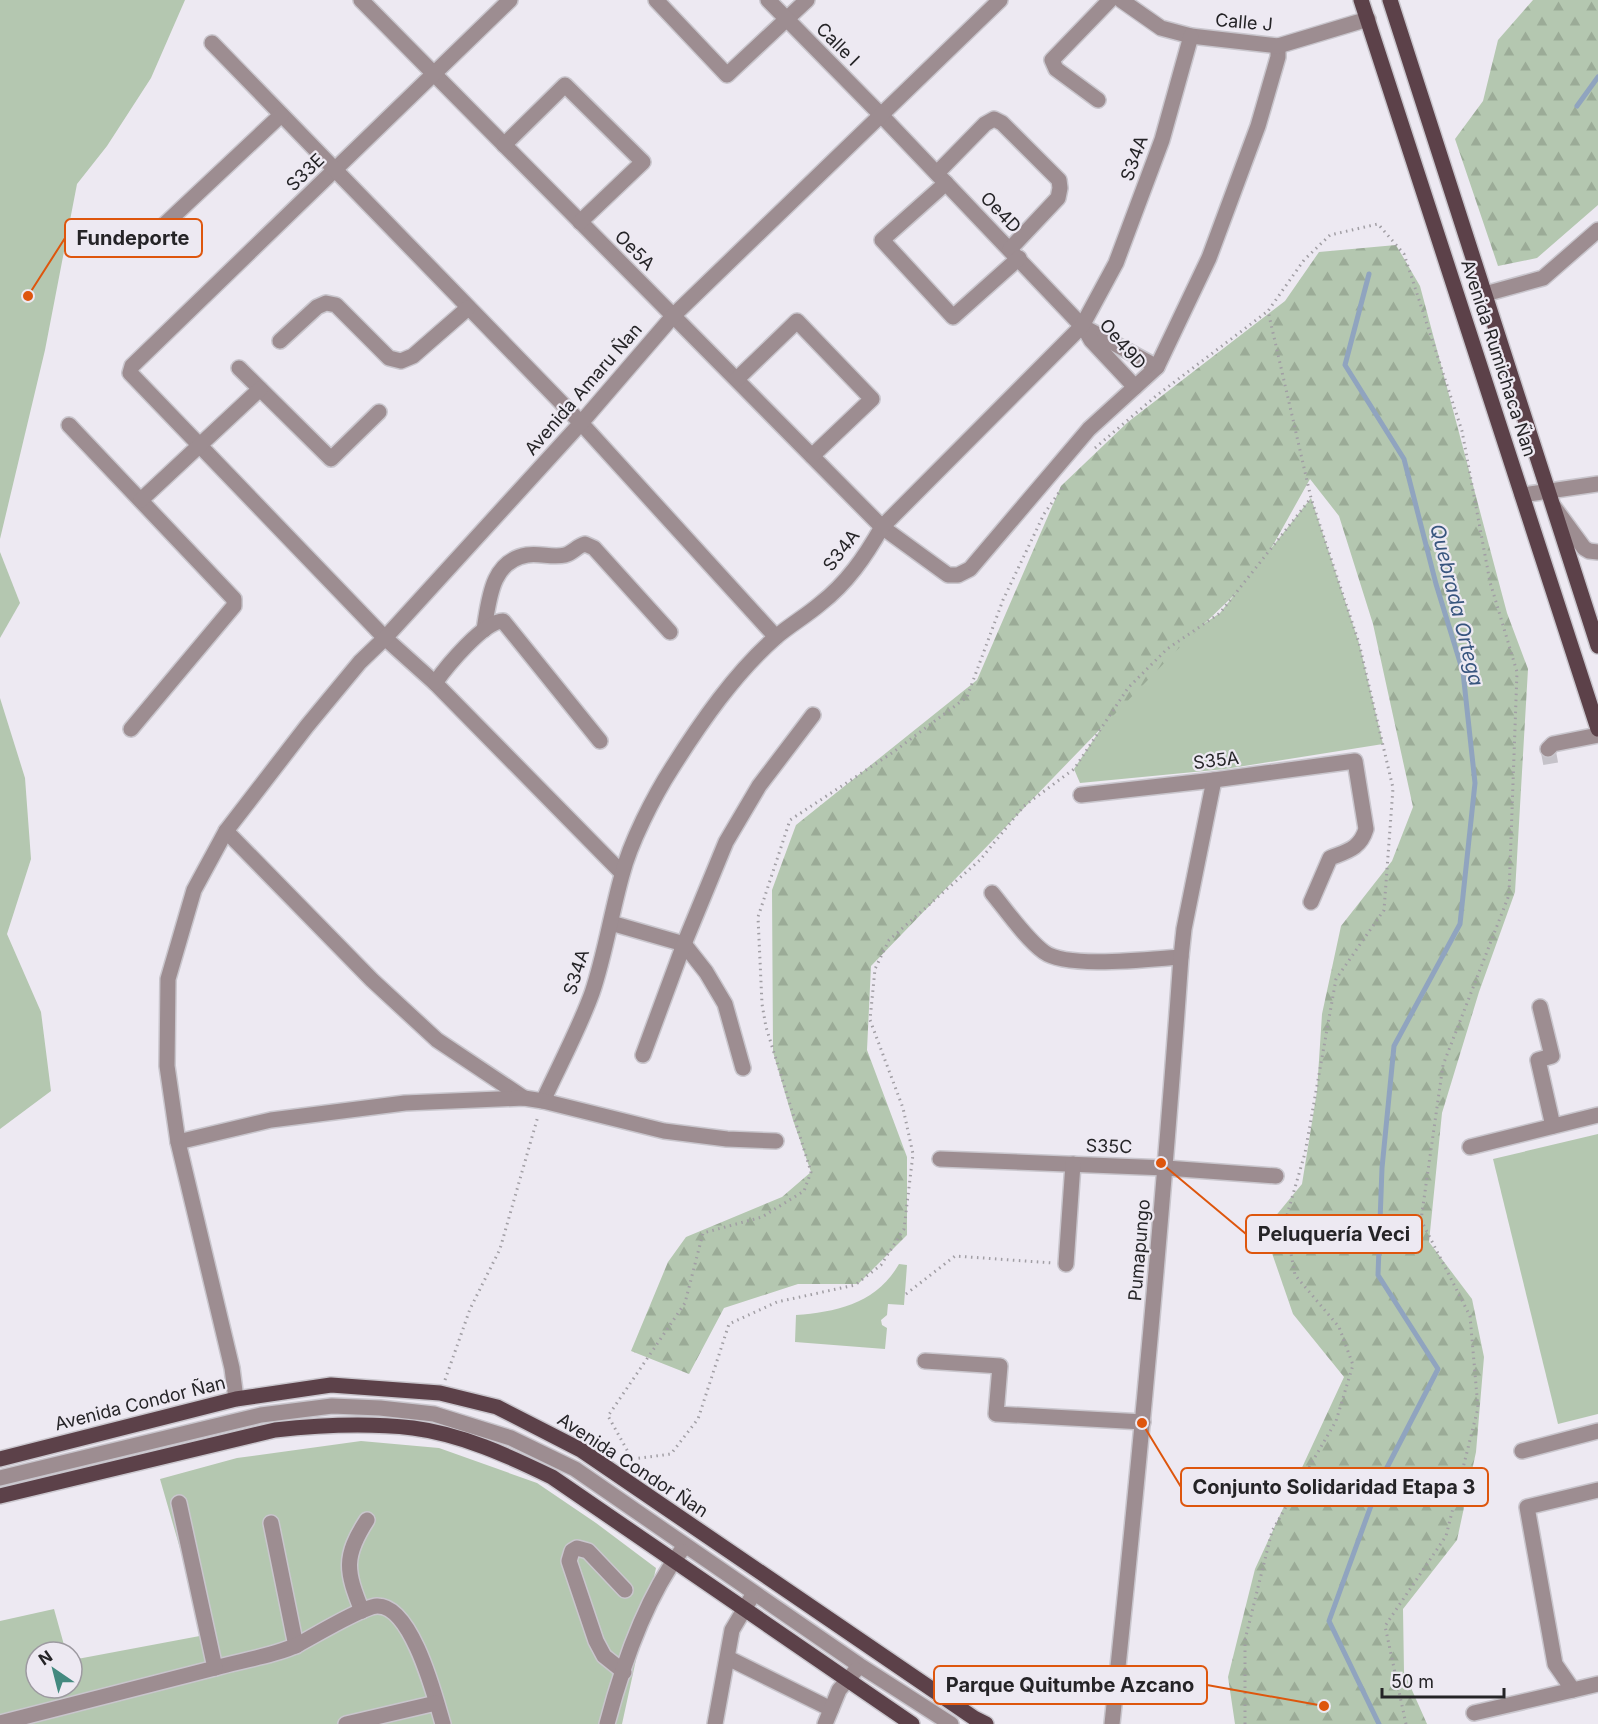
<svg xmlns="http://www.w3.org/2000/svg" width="1598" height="1724" font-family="Inter,sans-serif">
<defs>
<pattern id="forest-firs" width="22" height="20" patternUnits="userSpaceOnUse" patternTransform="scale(1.5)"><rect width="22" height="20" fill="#b4c7b0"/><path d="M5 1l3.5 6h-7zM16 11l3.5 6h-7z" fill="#9bab97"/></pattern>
</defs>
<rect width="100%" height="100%" fill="#ede9f2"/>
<g fill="#b4c7b0">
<path d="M0 0H185L151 78 107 146 77 184 45 350 0 539Z"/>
<path d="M1311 498 1359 643 1383 744 1225 769 1080 783 1074 769 1128 688 1167 649 1220 613Z"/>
<path d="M0 552 20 603 0 638Z"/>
<path d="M0 698 25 778 31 859 7 934 41 1012 51 1091 0 1129Z"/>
<path d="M1598 1134V1414L1558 1424 1493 1159Z"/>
<path d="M899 1264 907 1265 904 1305 888 1304 887 1315 881 1320 882 1325 887 1328 885 1349 795 1342 796 1315C837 1312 877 1303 899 1264Z"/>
<path d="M361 1441 439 1448 537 1483 596 1523 656 1568 622 1724H0V1621L54 1609 66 1652H36V1688H72V1660L205 1635 160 1479 237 1458Z"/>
</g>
<g fill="url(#forest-firs)">
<path d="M1533 0H1598V205L1537 258 1498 266 1455 139 1483 101 1498 40Z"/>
<path d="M1396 245 1420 286 1507 613 1528 669 1515 892 1479 992 1442 1113 1429 1242 1472 1299 1484 1357 1476 1452 1457 1540 1403 1609 1404 1672 1427 1724H1235L1228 1677 1255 1569 1344 1377 1293 1314 1264 1230 1302 1184 1317 1091 1322 1014 1341 926 1392 861 1413 807 1373 624 1339 516 1310 479 1258 572 1174 653 871 966 867 1050 907 1157V1235L858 1284H798L724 1308 689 1374 631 1351 668 1262 686 1237 782 1197 811 1172 793 1120 773 1052 772 890 796 825 977 680 1061 486 1128 422 1285 301 1319 252Z"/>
</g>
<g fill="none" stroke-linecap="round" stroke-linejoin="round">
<g stroke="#90a4bf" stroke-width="5">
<path d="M1577 106 1598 77"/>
<path d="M1369 274 1345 365 1404 459 1436 584 1463 672 1475 783 1460 924 1394 1046 1382 1168 1378 1275 1438 1369 1380 1481 1329 1621 1379 1724"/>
</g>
<path stroke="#c5c2c9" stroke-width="15" stroke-dasharray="15 8" stroke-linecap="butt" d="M1548 749 1552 771"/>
<defs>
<g id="minor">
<path d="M361 0 882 527 948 575H958L970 569 1089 429 1157 367 1209 258 1258 126 1278 57V46"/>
<path d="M510 0 132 366 130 373 385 638 435 683 622 873"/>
<path d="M656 0 727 75 807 0"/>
<path d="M768 0 881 115 1082 326 1157 367"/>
<path d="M1121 0 1161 28 1191 36 1278 46 1368 19"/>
<path d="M212 43 581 423 776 637"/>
<path d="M1098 100 1056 69 1052 60 1110 0"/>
<path d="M504 145 565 85 643 162 580 222"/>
<path d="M937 173 985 124 994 119 1002 123 1059 180 1060 188 1058 198 1010 249"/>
<path d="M946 183 882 240 953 317 1019 258"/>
<path d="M164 225 281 115"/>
<path d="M1485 294 1543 278 1598 230"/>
<path d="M1086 331 1091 340 1135 387"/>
<path d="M280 341 317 307 326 303 336 305 389 358 401 361 413 356 468 308"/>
<path d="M239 368 331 459 379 412"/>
<path d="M737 379 797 321 872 399 812 456"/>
<path d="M69 425 234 599V606L131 729"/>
<path d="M1522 495 1598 484"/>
<path d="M141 500 260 389"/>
<path d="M1554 507 1584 548 1589 551 1598 552"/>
<path d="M484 630C489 600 491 561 527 555 540 553 553 558 565 555 573 553 577 546 585 544L594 548 670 632"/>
<path d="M435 683C446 667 484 621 503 621L600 741"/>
<path d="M1548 749 1553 744 1598 735"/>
<path d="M1081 795 1214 780 1355 761 1366 829C1360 849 1347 851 1330 858L1311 902"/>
<path d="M226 831 372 980 437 1040 524 1098"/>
<path d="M992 893C1006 910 1026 939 1044 952 1067 969 1150 959 1181 957"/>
<path d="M611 923 684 944 706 972 725 1004 743 1068"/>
<path d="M1540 1007 1552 1056 1538 1060 1553 1126"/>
<path d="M643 1055 684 944 726 842 759 786 813 715"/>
<path d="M543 1101C559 1066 579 1029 592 993 605 955 611 914 622 875 630 843 654 796 672 768 701 722 735 673 776 637 790 625 806 616 820 604 847 583 865 557 882 527L1082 326 1116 263 1162 140 1191 36"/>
<path d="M178 1142 271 1120 405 1103 524 1098 543 1101 664 1131 727 1139 776 1141"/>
<path d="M1470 1147 1598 1115"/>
<path d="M940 1159 1166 1168 1276 1176"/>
<path d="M1066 1264 1073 1164"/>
<path d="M925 1361 1000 1366 996 1414 1143 1422"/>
<path d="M236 1399 232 1368 178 1142 167 1066 168 979 194 890 226 831 307 726 360 662 385 638 581 423 674 315 1000 0"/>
<path d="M1522 1451 1598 1431"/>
<path d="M0 1478 261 1415 332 1406 380 1408 434 1414 511 1438 575 1469 859 1665 951 1724"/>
<path d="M1598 1490 1527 1507 1555 1664 1573 1690 1598 1684"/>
<path d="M271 1523 296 1646"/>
<path d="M362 1611C346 1571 343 1557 367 1520"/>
<path d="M728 1658 831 1709"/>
<path d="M215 1668C239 1661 278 1655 299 1644 314 1636 362 1607 377 1606 412 1605 435 1697 443 1724"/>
<path d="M624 1672 604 1656 596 1641 569 1561 572 1551 577 1548 588 1551 625 1590"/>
<path d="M1474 1713 1573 1690"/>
<path d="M0 1723 215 1668 179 1503"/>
<path d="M346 1724 436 1703"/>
<path d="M607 1724C622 1667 645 1599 681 1551"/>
<path d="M715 1724 732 1630 751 1598"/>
<path d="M825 1724 839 1690 856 1670"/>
<path d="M1112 1724C1139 1469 1163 1213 1181 957L1184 929 1214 780"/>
</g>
<g id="major">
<path d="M1361 0 1598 729"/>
<path d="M1390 0 1598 646"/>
<path d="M0 1459 236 1399 331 1385 440 1393 497 1407 581 1450 974 1718 986 1724"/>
<path d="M0 1496 275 1430C320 1425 369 1423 413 1428 461 1434 509 1456 552 1477L912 1724"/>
</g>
</defs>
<use href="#minor" stroke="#c9c6cd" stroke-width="18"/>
<use href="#major" stroke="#c9c6cd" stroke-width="18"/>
<g stroke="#a19ea4" stroke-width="3" stroke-dasharray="1.5 4.5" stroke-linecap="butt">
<path d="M1095 448 1156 396 1268 311"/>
<path d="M1062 488 1044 514 1003 600 967 697 892 753 790 820 758 917 762 1004 766 1027 811 1172 804 1191 762 1217 703 1233 685 1303 608 1416 632 1459 671 1454 698 1419 729 1324 777 1302 855 1285 881 1265 904 1229 913 1154 903 1108 870 1020 875 969 889 940 980 860 1024 806 1074 769 1128 688 1167 649 1220 613 1311 498"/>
<path d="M906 1294 955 1256 1053 1263"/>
<path d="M445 1380 470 1309 500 1249 538 1116"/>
<path d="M1245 1724V1640L1272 1531 1336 1421 1353 1365 1339 1327 1295 1275 1285 1222 1305 1153 1336 979 1384 910 1393 788 1359 643 1311 498 1268 311 1304 260 1330 235 1378 224 1404 254 1462 431 1490 582 1517 672 1509 895 1443 1065 1421 1220 1470 1316 1478 1408 1446 1536 1385 1626 1406 1724"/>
</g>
<use href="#minor" stroke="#9d8d91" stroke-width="15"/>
<use href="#major" stroke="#5c4149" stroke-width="15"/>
</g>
<g text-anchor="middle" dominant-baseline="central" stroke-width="4.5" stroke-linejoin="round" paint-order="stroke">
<g font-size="18" fill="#252427" stroke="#ede9f2">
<text transform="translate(1244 22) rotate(5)">Calle J</text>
<text transform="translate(838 44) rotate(45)">Calle I</text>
<text transform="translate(1134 158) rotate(-70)">S34A</text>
<text transform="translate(305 172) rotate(-44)">S33E</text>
<text transform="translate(1001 212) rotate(46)">Oe4D</text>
<text transform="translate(635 250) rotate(45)">Oe5A</text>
<text transform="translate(1123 344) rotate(49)">Oe49D</text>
<text transform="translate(1499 358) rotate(72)">Avenida Rumichaca Ñan</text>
<text transform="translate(583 389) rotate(-49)">Avenida Amaru Ñan</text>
<text transform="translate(841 550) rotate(-52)">S34A</text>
<text transform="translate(1216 760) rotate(-7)">S35A</text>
<text transform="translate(576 972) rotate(-72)">S34A</text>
<text transform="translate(1109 1146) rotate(2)">S35C</text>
<text transform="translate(1139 1250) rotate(-85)">Pumapungo</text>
<text transform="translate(140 1403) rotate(-14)">Avenida Condor Ñan</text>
<text transform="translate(633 1465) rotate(33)">Avenida Condor Ñan</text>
</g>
<g font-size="20" font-style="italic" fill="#38557e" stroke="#ede9f2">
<text transform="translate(1457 605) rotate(76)">Quebrada Ortega</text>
</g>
</g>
<path fill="none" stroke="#de560d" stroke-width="2" d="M28 296L65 238M1161 1163L1246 1234M1142 1423L1181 1487M1324 1706L1207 1685"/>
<g fill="#de560d" stroke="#ede9f2" stroke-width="2">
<circle cx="28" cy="296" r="6"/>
<circle cx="1161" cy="1163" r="6"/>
<circle cx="1142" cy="1423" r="6"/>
<circle cx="1324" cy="1706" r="6"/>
</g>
<g fill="#ede9f2" stroke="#de560d" stroke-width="2">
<rect x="65" y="219" width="137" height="38" rx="6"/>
<rect x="1246" y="1215" width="176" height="38" rx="6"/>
<rect x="1181" y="1468" width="307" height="38" rx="6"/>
<rect x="934" y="1666" width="273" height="38" rx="6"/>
</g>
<g font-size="20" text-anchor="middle" font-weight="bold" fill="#252427">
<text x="133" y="245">Fundeporte</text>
<text x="1334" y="1241">Peluquería Veci</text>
<text x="1334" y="1494">Conjunto Solidaridad Etapa 3</text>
<text x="1070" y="1692">Parque Quitumbe Azcano</text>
</g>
<g transform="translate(54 1670) rotate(325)"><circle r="28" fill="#ede9f2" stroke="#9d9aa1" stroke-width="1.5"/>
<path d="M0-4.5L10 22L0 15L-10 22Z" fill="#448a80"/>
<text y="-9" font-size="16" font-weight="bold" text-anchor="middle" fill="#252427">N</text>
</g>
<path d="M1382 1688v9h122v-9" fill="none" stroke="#252427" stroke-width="3"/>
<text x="1391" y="1688" font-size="18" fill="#252427" stroke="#ede9f2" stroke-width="4.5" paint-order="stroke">50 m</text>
</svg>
